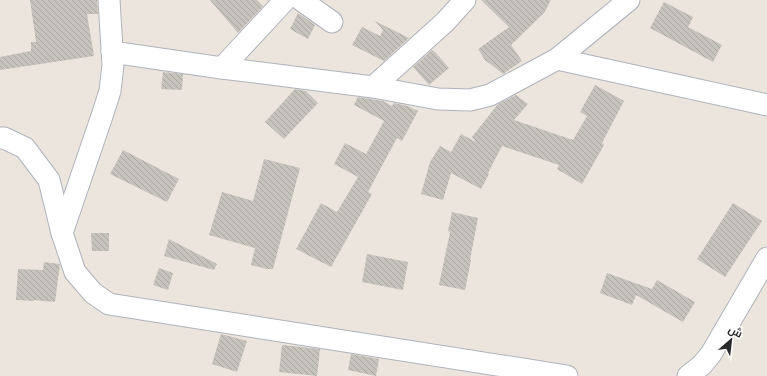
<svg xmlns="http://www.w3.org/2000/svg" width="767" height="376" font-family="Lato,Cairo,sans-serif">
<defs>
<pattern id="building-back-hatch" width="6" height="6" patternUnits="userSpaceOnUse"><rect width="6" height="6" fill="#c6c2bc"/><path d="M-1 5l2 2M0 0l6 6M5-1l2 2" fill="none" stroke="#aaa7a2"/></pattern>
</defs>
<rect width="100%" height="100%" fill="#ebe5dd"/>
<g fill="url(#building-back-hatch)">
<path d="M30 0H97L98 14H87L94 56 0 70V57L31 51V42H36Z"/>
<path d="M210 0H257L263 6 238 33Z"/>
<path d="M481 0H551L544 13 511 45 522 61 503 74 485 60 478 49 509 27Z"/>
<path d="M664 2 693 17 688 27 722 45 713 62 650 28Z"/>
<path d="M298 13 315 25 308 39 290 29Z"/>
<path d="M375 21 409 38 384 61 352 45 362 27 380 36 383 30Z"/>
<path d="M432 50 435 52 449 68 429 85 413 67Z"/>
<path d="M163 72 183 74 182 90 161 89Z"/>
<path d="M595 85 624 101 602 143 604 145 582 184 557 169 559 165 502 146 488 173 489 174 481 189 451 173 443 200 421 194 430 162 440 146 451 152 461 134 476 142 472 137 498 104 516 95 528 104 514 120 573 140 587 116 580 112Z"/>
<path d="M295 89 306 91 318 103 284 139 265 122Z"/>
<path d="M358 97 383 101 392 106 394 103 408 106 418 111 402 141 397 138 368 192 372 194 331 267 296 249 321 203 337 212 358 177 334 164 345 143 366 154 384 121 354 105Z"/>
<path d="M123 150 179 179 167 202 110 174Z"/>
<path d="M264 159 300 168 273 269H267L251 265 255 248 209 235 222 192 253 201Z"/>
<path d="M733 203 762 221 725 277 697 259Z"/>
<path d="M452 212 478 218 470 260H471L465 290 439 285 450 232 448 231Z"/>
<path d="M91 233H109V251H92Z"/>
<path d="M169 239 217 264 214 270 164 256Z"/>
<path d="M367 254 408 262 403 290 362 282Z"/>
<path d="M44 262 60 264 55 302 34 300V301L16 300 18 269 43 270Z"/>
<path d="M159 268 173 273 168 290 153 285Z"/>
<path d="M607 273 652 289 657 280 695 302 683 322 636 295 632 305 600 293Z"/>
<path d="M221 334 247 341 237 372 212 364Z"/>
<path d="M282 345 320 349 317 376 279 372Z"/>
<path d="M351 354 379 359 376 376 348 370Z"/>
</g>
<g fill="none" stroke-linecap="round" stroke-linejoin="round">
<defs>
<g id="minor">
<path d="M301 0 332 22"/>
<path d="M112 52 222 68 373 87 438 99 470 100 490 95 557 59 629 0"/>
<path d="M557 59 767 105"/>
<path d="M222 68 285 0"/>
<path d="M373 87 445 22 465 0"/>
<path d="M0 138H4L25 148 49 180 62 233 75 272 93 293 109 304 567 376"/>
<path d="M62 233 102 116 110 91 113 65 109 0"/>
<path d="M688 376 702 365 711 354 767 258"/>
</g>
</defs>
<use href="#minor" stroke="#b0b2bc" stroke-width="23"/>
<use href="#minor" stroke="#fff" stroke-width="21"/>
</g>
<g transform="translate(731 340) rotate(28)" stroke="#ffffff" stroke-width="3" paint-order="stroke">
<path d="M0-3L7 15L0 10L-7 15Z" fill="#2a2a2a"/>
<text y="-6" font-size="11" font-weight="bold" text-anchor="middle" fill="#2a2a2a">ش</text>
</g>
</svg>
